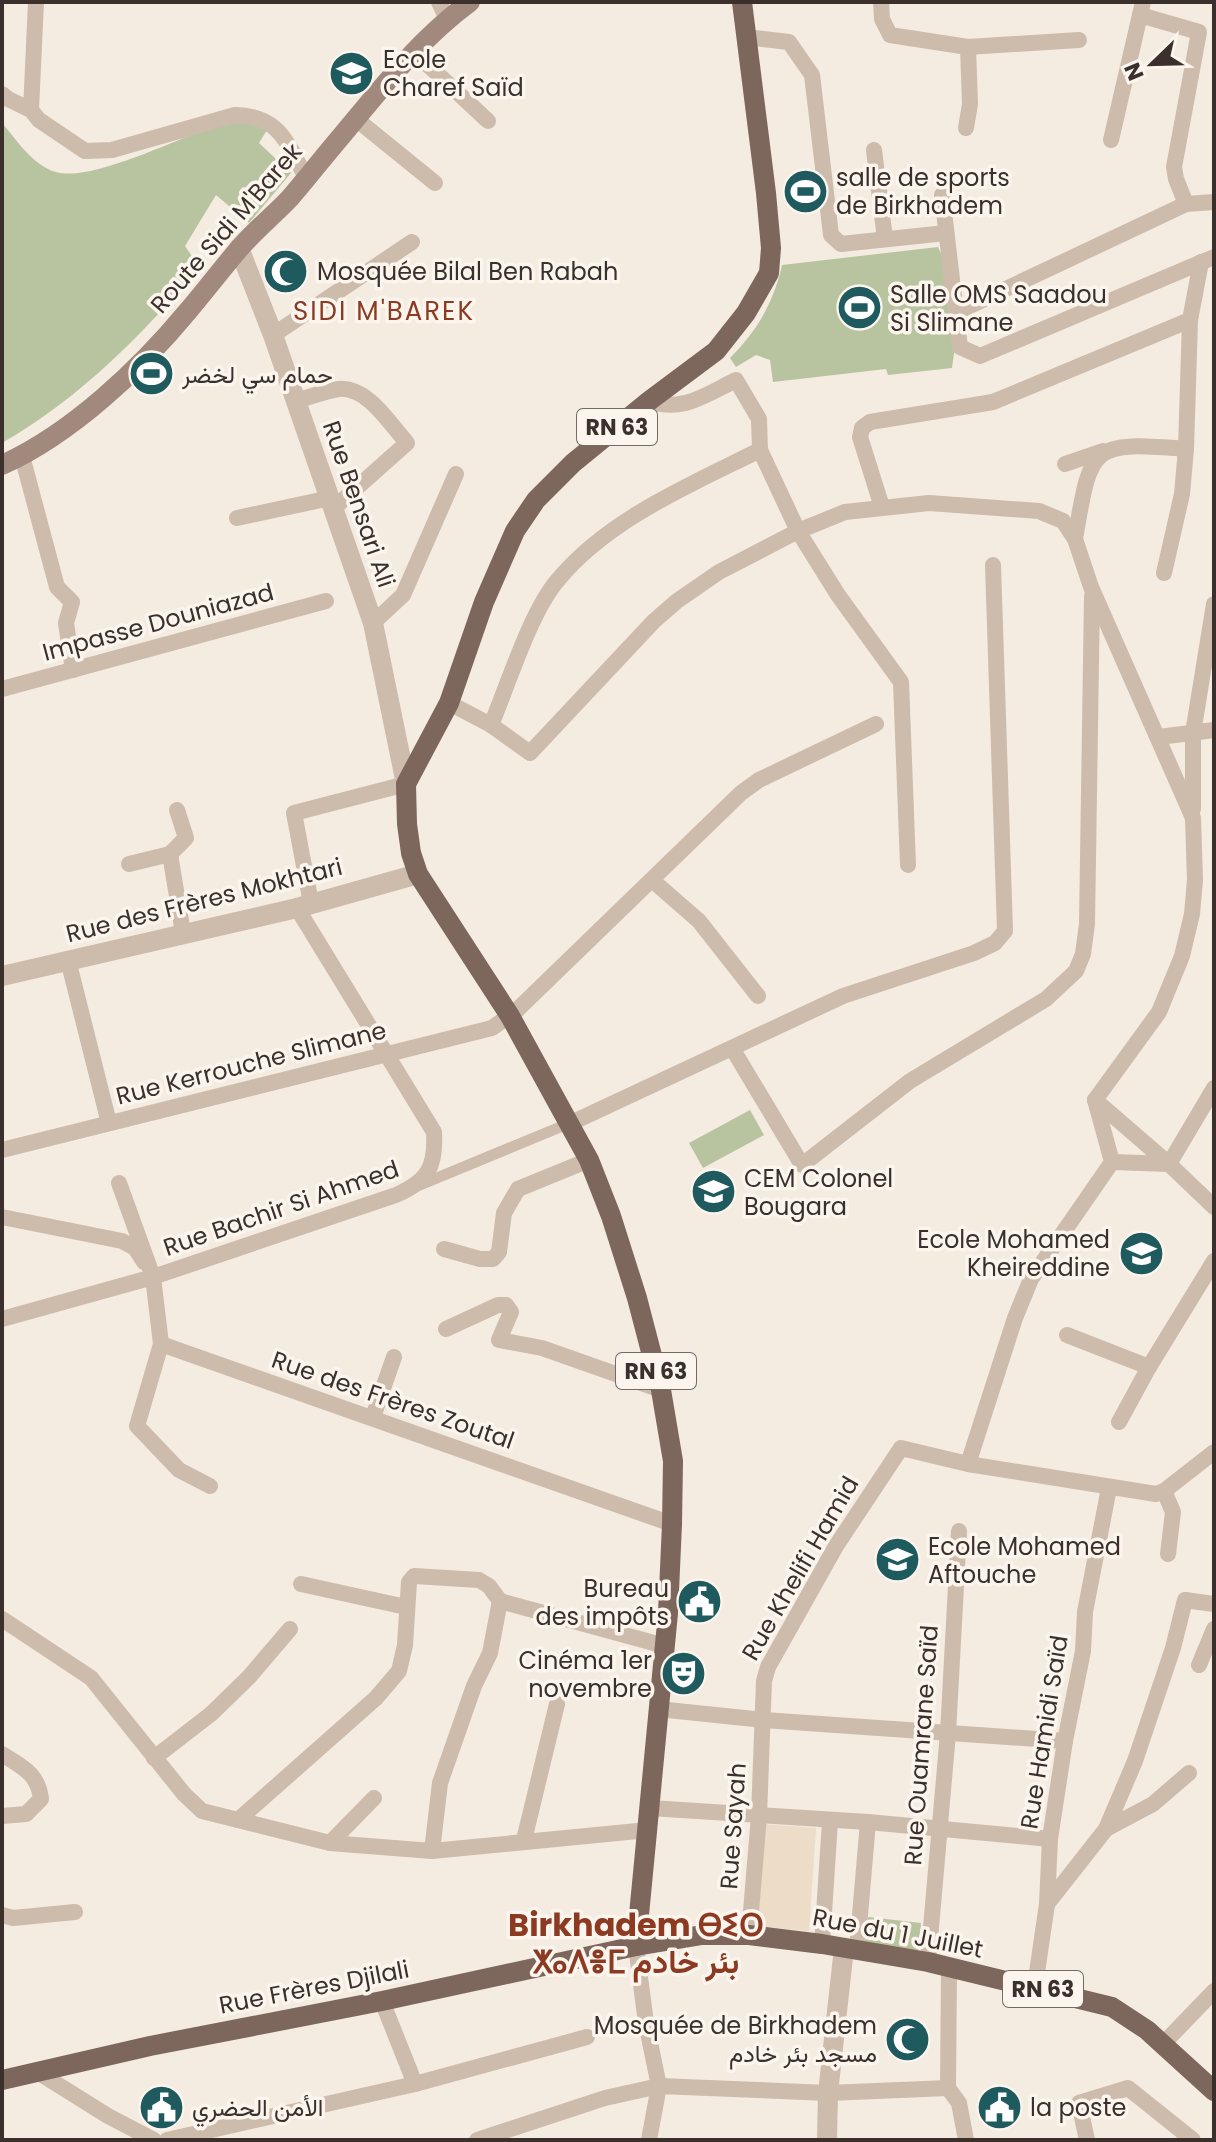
<svg xmlns="http://www.w3.org/2000/svg" width="1216" height="2142" font-family="Poppins,Vazirmatn,'Noto Sans Tifinagh',sans-serif">
<rect width="100%" height="100%" fill="#f4ebe1"/>
<g fill="#b8c4a0">
<path d="M249 121 267 130 259 143 291 173 249 223 216 195 185 246 200 268C140 336 82 397 2 443V123C16 139 33 166 56 172 93 183 185 134 225 123 232 121 241 121 249 121Z"/>
<path d="M938 247 944 260 955 346 952 368 888 375 886 369 773 382 770 360 756 355 736 367 730 358C757 331 774 302 782 265Z"/>
<path d="M750 1110 764 1135 703 1168 689 1143Z"/>
<path d="M868 1917 921 1923 918 1954 864 1948Z"/>
</g>
<path fill="#ecdcc8" d="M762 1824 816 1828 809 1931 755 1926Z"/>
<g fill="none" stroke-linecap="round" stroke-linejoin="round">
<path stroke="#cdbbac" stroke-width="11" d="M420 1185 570 1123"/>
<g stroke="#cdbbac" stroke-width="16">
<path d="M439 2 447 19"/>
<path d="M881 2 882 19 890 35 968 47 1079 40"/>
<path d="M1140 15 1199 32 1174 167 1176 179 1186 204"/>
<path d="M746 37 789 42 812 75 831 235 841 244 946 233"/>
<path d="M414 52 488 121"/>
<path d="M2 94 8 99 31 110 39 120 85 151 112 150 235 115C280 116 286 142 306 177"/>
<path d="M31 110 36 2"/>
<path d="M356 119 435 183"/>
<path d="M966 128 970 104 968 47"/>
<path d="M1111 140 1143 2"/>
<path d="M874 150 885 239"/>
<path d="M942 195 960 347 980 356 1214 257"/>
<path d="M957 312 1186 204 1214 202"/>
<path d="M273 335 412 242"/>
<path d="M296 401C310 397 325 391 339 389 367 386 390 424 407 443L334 508"/>
<path d="M22 456 57 587 72 602 66 623 73 670"/>
<path d="M1065 464 1103 451"/>
<path d="M882 507 860 437 862 428 870 422 993 402 1190 320"/>
<path d="M237 518 330 498"/>
<path d="M1075 539C1091 445 1090 441 1186 449"/>
<path d="M1164 573 1182 494 1186 449 1190 320 1201 262"/>
<path d="M373 623 403 595 456 474"/>
<path d="M2 689 326 601"/>
<path d="M449 703 491 725 530 753 654 621 677 601 719 572 798 531 760 450 759 419 736 380C705 395 682 413 649 401"/>
<path d="M491 725C508 685 530 613 557 581 608 519 690 485 760 450"/>
<path d="M1159 737 1214 730"/>
<path d="M1193 809V733L1214 604"/>
<path d="M170 854 183 933"/>
<path d="M129 864 170 854 186 838 177 810"/>
<path d="M908 865 901 682 838 595 798 531 845 512 929 503 1039 511 1063 521 1075 539 1091 587 1193 818 1195 880 1192 914 1182 956 1159 1012 1095 1100"/>
<path d="M652 880 699 921 758 996"/>
<path d="M311 903 294 813 406 784"/>
<path d="M68 960 109 1123"/>
<path d="M732 1048 802 1165 910 1081 1046 999 1076 971 1083 954 1087 924 1092 596"/>
<path d="M1214 1088 1169 1164 1214 1207"/>
<path d="M1095 1100 1169 1164"/>
<path d="M571 1123 843 996 974 953 995 943 1005 931 993 565"/>
<path d="M2 1150 492 1028 517 1010 741 793 759 780 876 724"/>
<path d="M1112 1162 1169 1164"/>
<path d="M119 1183 153 1277 161 1344 672 1524"/>
<path d="M2 1217 122 1241 135 1248 144 1262"/>
<path d="M444 1249 480 1259H493L499 1252 504 1213 518 1189 589 1160"/>
<path d="M2 1319 153 1277 396 1195C428 1181 436 1167 434 1132L297 908"/>
<path d="M446 1329 498 1305H506L511 1312 499 1340 542 1348 661 1390"/>
<path d="M1067 1335 1149 1367"/>
<path d="M161 1344 137 1426 179 1470 210 1486"/>
<path d="M373 1417 394 1357"/>
<path d="M1119 1422 1149 1367 1214 1261"/>
<path d="M968 1464 1015 1318 1031 1279 1112 1162 1095 1100"/>
<path d="M1164 1491 1173 1512 1168 1554"/>
<path d="M301 1584 406 1607"/>
<path d="M2 1619 91 1678 184 1794 202 1811 330 1843 432 1851 648 1830"/>
<path d="M1199 1665 1214 1629"/>
<path d="M658 1709 764 1720 1065 1741"/>
<path d="M2 1754C22 1767 38 1773 41 1799L26 1814 2 1816"/>
<path d="M154 1758 211 1714 249 1677 290 1629"/>
<path d="M650 1808 868 1822 1050 1839"/>
<path d="M238 1820 376 1698 399 1671 405 1645 409 1582 414 1576 479 1580 489 1586 500 1601"/>
<path d="M1106 1829 1153 1804 1189 1773"/>
<path d="M524 1840 557 1704"/>
<path d="M330 1843 374 1798"/>
<path d="M432 1851 440 1783 474 1686 490 1653 500 1601 665 1646"/>
<path d="M1047 1904 1106 1829 1135 1761 1173 1648 1185 1600 1214 1604"/>
<path d="M2 1915 13 1918 75 1912"/>
<path d="M749 1935 759 1816 764 1681 768 1667 836 1546 901 1448 968 1464 1156 1494 1164 1491 1214 1452"/>
<path d="M822 1944 830 1821"/>
<path d="M857 1950 868 1822"/>
<path d="M928 1962 948 1733 959 1531"/>
<path d="M949 1969 948 2088 959 2103 966 2140"/>
<path d="M1035 1986 1047 1904 1050 1839 1065 1741 1083 1651 1085 1612 1109 1488"/>
<path d="M382 2001 415 2084"/>
<path d="M1163 2044 1214 1991"/>
<path d="M36 2071 108 2116 154 2140"/>
<path d="M167 2140 415 2084 587 2037"/>
<path d="M477 2140 605 2098 659 2086 646 2023 636 1946"/>
<path d="M649 2140 659 2086 828 2093 948 2088"/>
<path d="M1087 2140 1079 2103 1128 2088 1193 2140"/>
</g>
<g stroke="#cdbbac" stroke-width="20">
<path d="M239 248 273 335 373 623 406 784"/>
<path d="M2 976 297 908 418 874"/>
<path d="M827 2140 828 2093 844 1948"/>
</g>
<path stroke="#a18a7d" stroke-width="20" d="M2 465C71 434 140 369 188 311 205 291 221 270 238 250 254 231 273 216 290 198 308 177 326 154 344 133 383 86 421 38 470 2"/>
<g stroke="#7d675c" stroke-width="20">
<path d="M636 1946 668 1613 672 1524 673 1461 661 1390 637 1298 611 1216 589 1160 510 1016 418 874 411 853 407 824 406 784 449 703 484 602 515 531 536 500 573 463 649 401 716 351 746 313 769 273 771 248 766 193 742 2"/>
<path d="M2 2080 150 2046 382 2001 636 1946 702 1935H749L822 1944 928 1962 1112 2007 1147 2030 1214 2091"/>
</g>
</g>
<defs>
<symbol id="school-disc" viewBox="-11 -11 22 22"><circle r="9.5" fill="#1f5a5e" stroke="#fbf5ee"/><path d="M0-5L7-2L0 1L-7-2ZM-4 1L0 2.5L4 1V4Q0 6-4 4Z" fill="#fff"/></symbol>
<symbol id="stadium-disc" viewBox="-11 -11 22 22"><circle r="9.5" fill="#1f5a5e" stroke="#fbf5ee"/><path d="M0-5a6.5 5 0 1 0 0 10a6.5 5 0 1 0 0-10ZM-3.5-1.8h7v3.6h-7Z" fill="#fff"/></symbol>
<symbol id="mosque-disc" viewBox="-11 -11 22 22"><circle r="9.5" fill="#1f5a5e" stroke="#fbf5ee"/><path d="M3.5-4.9A6 6 0 1 0 3.5 4.9A5 5 0 1 1 3.5-4.9Z" fill="#fff"/></symbol>
<symbol id="civic-disc" viewBox="-11 -11 22 22"><circle r="9.5" fill="#1f5a5e" stroke="#fbf5ee"/><path d="M-.6-6.5H3V-4.5H.6V-3L4-1V1h2V6H-6V1h2V-1L-.6-3ZM-1.2 2.5V6h2.4V2.5Z" fill="#fff"/></symbol>
<symbol id="theatre-disc" viewBox="-11 -11 22 22"><circle r="9.5" fill="#1f5a5e" stroke="#fbf5ee"/><path d="M-5-5.5Q0-4 5-5.5V0Q5 5 0 6Q-5 5-5 0ZM-3.3-2.5H-1v1.5H-3.3ZM1-2.5H3.3v1.5H1ZM-2.8 1Q0 5.5 2.8 1Z" fill="#fff"/></symbol>
</defs>
<g fill-rule="evenodd">
<use href="#school-disc" x="326" y="48" width="51" height="51"/>
<use href="#stadium-disc" x="780" y="166" width="51" height="51"/>
<use href="#mosque-disc" x="260" y="246" width="51" height="51"/>
<use href="#stadium-disc" x="834" y="282" width="51" height="51"/>
<use href="#stadium-disc" x="126" y="348" width="51" height="51"/>
<use href="#school-disc" x="688" y="1166" width="51" height="51"/>
<use href="#school-disc" x="1116" y="1228" width="51" height="51"/>
<use href="#school-disc" x="872" y="1534" width="51" height="51"/>
<use href="#civic-disc" x="674" y="1576" width="51" height="51"/>
<use href="#theatre-disc" x="658" y="1648" width="51" height="51"/>
<use href="#mosque-disc" x="882" y="2014" width="51" height="51"/>
<use href="#civic-disc" x="136" y="2082" width="51" height="51"/>
<use href="#civic-disc" x="974" y="2082" width="51" height="51"/>
</g>
<g text-anchor="middle" dominant-baseline="central" stroke-width="7" stroke-linejoin="round" paint-order="stroke">
<g fill="#fbf5ee" stroke="#756b66" stroke-width="2">
<rect x="577" y="409" width="80" height="36" rx="6"/>
<rect x="616" y="1353" width="80" height="36" rx="6"/>
<rect x="1003" y="1971" width="80" height="36" rx="6"/>
</g>
<g font-size="22" font-weight="bold" fill="#3b302b">
<text x="617" y="427">RN 63</text>
<text x="656" y="1371">RN 63</text>
<text x="1043" y="1989">RN 63</text>
</g>
<g font-size="24" fill="#3b302b" stroke="#fbf5ee" text-anchor="start">
<text x="383" y="59">Ecole<tspan x="383" dy="28">Charef Saïd</tspan></text>
<text x="836" y="177">salle de sports<tspan x="836" dy="28">de Birkhadem</tspan></text>
<text x="317" y="271">Mosquée Bilal Ben Rabah</text>
<text x="890" y="294">Salle OMS Saadou<tspan x="890" dy="28">Si Slimane</tspan></text>
<text x="182" y="374">حمام سي لخضر</text>
<text x="744" y="1178">CEM Colonel<tspan x="744" dy="28">Bougara</tspan></text>
<text x="1110" y="1239" text-anchor="end">Ecole Mohamed<tspan x="1110" dy="28">Kheireddine</tspan></text>
<text x="928" y="1546">Ecole Mohamed<tspan x="928" dy="28">Aftouche</tspan></text>
<text x="669" y="1588" text-anchor="end">Bureau<tspan x="669" dy="28">des impôts</tspan></text>
<text x="652" y="1660" text-anchor="end">Cinéma 1er<tspan x="652" dy="28">novembre</tspan></text>
<text x="877" y="2025" text-anchor="end">Mosquée de Birkhadem<tspan x="877" dy="28">مسجد بئر خادم</tspan></text>
<text x="192" y="2107">الأمن الحضري</text>
<text x="1030" y="2107">la poste</text>
</g>
<g font-size="24" fill="#3b302b" stroke="#fbf5ee">
<text transform="translate(226 228) rotate(-49)">Route Sidi M'Barek</text>
<text transform="translate(359 504) rotate(71)">Rue Bensari Ali</text>
<text transform="translate(158 622) rotate(-15)">Impasse Douniazad</text>
<text transform="translate(204 900) rotate(-14)">Rue des Frères Mokhtari</text>
<text transform="translate(251 1063) rotate(-14)">Rue Kerrouche Slimane</text>
<text transform="translate(281 1208) rotate(-19)">Rue Bachir Si Ahmed</text>
<text transform="translate(393 1400) rotate(19)">Rue des Frères Zoutal</text>
<text transform="translate(800 1568) rotate(-60)">Rue Khelifi Hamid</text>
<text transform="translate(1044 1732) rotate(-81)">Rue Hamidi Saïd</text>
<text transform="translate(921 1745) rotate(-86)">Rue Ouamrane Saïd</text>
<text transform="translate(733 1826) rotate(-86)">Rue Sayah</text>
<text transform="translate(898 1933) rotate(11)">Rue du 1 Juillet</text>
<text transform="translate(314 1987) rotate(-11)">Rue Frères Djilali</text>
</g>
<g font-size="26" letter-spacing="2" fill="#8c3b22" stroke="#fbf5ee">
<text x="384" y="311">SIDI M'BAREK</text>
</g>
<g font-size="32" font-weight="bold" fill="#8c3b22" stroke="#fbf5ee">
<text x="636" y="1924">Birkhadem ⴱⵉⵔ<tspan x="636" dy="37">ⵅⴰⴷⴻⵎ بئر خادم</tspan></text>
</g>
</g>
<rect width="1216" height="2142" fill="none" stroke="#3b302b" stroke-width="8"/>
<g transform="translate(1152 64) rotate(247)" stroke="#fbf5ee" stroke-width="6" paint-order="stroke">
<path d="M0-6L14 30L0 20L-14 30Z" fill="#3b302b"/>
<text y="-12" font-size="22" font-weight="bold" text-anchor="middle" fill="#3b302b">N</text>
</g>
</svg>
